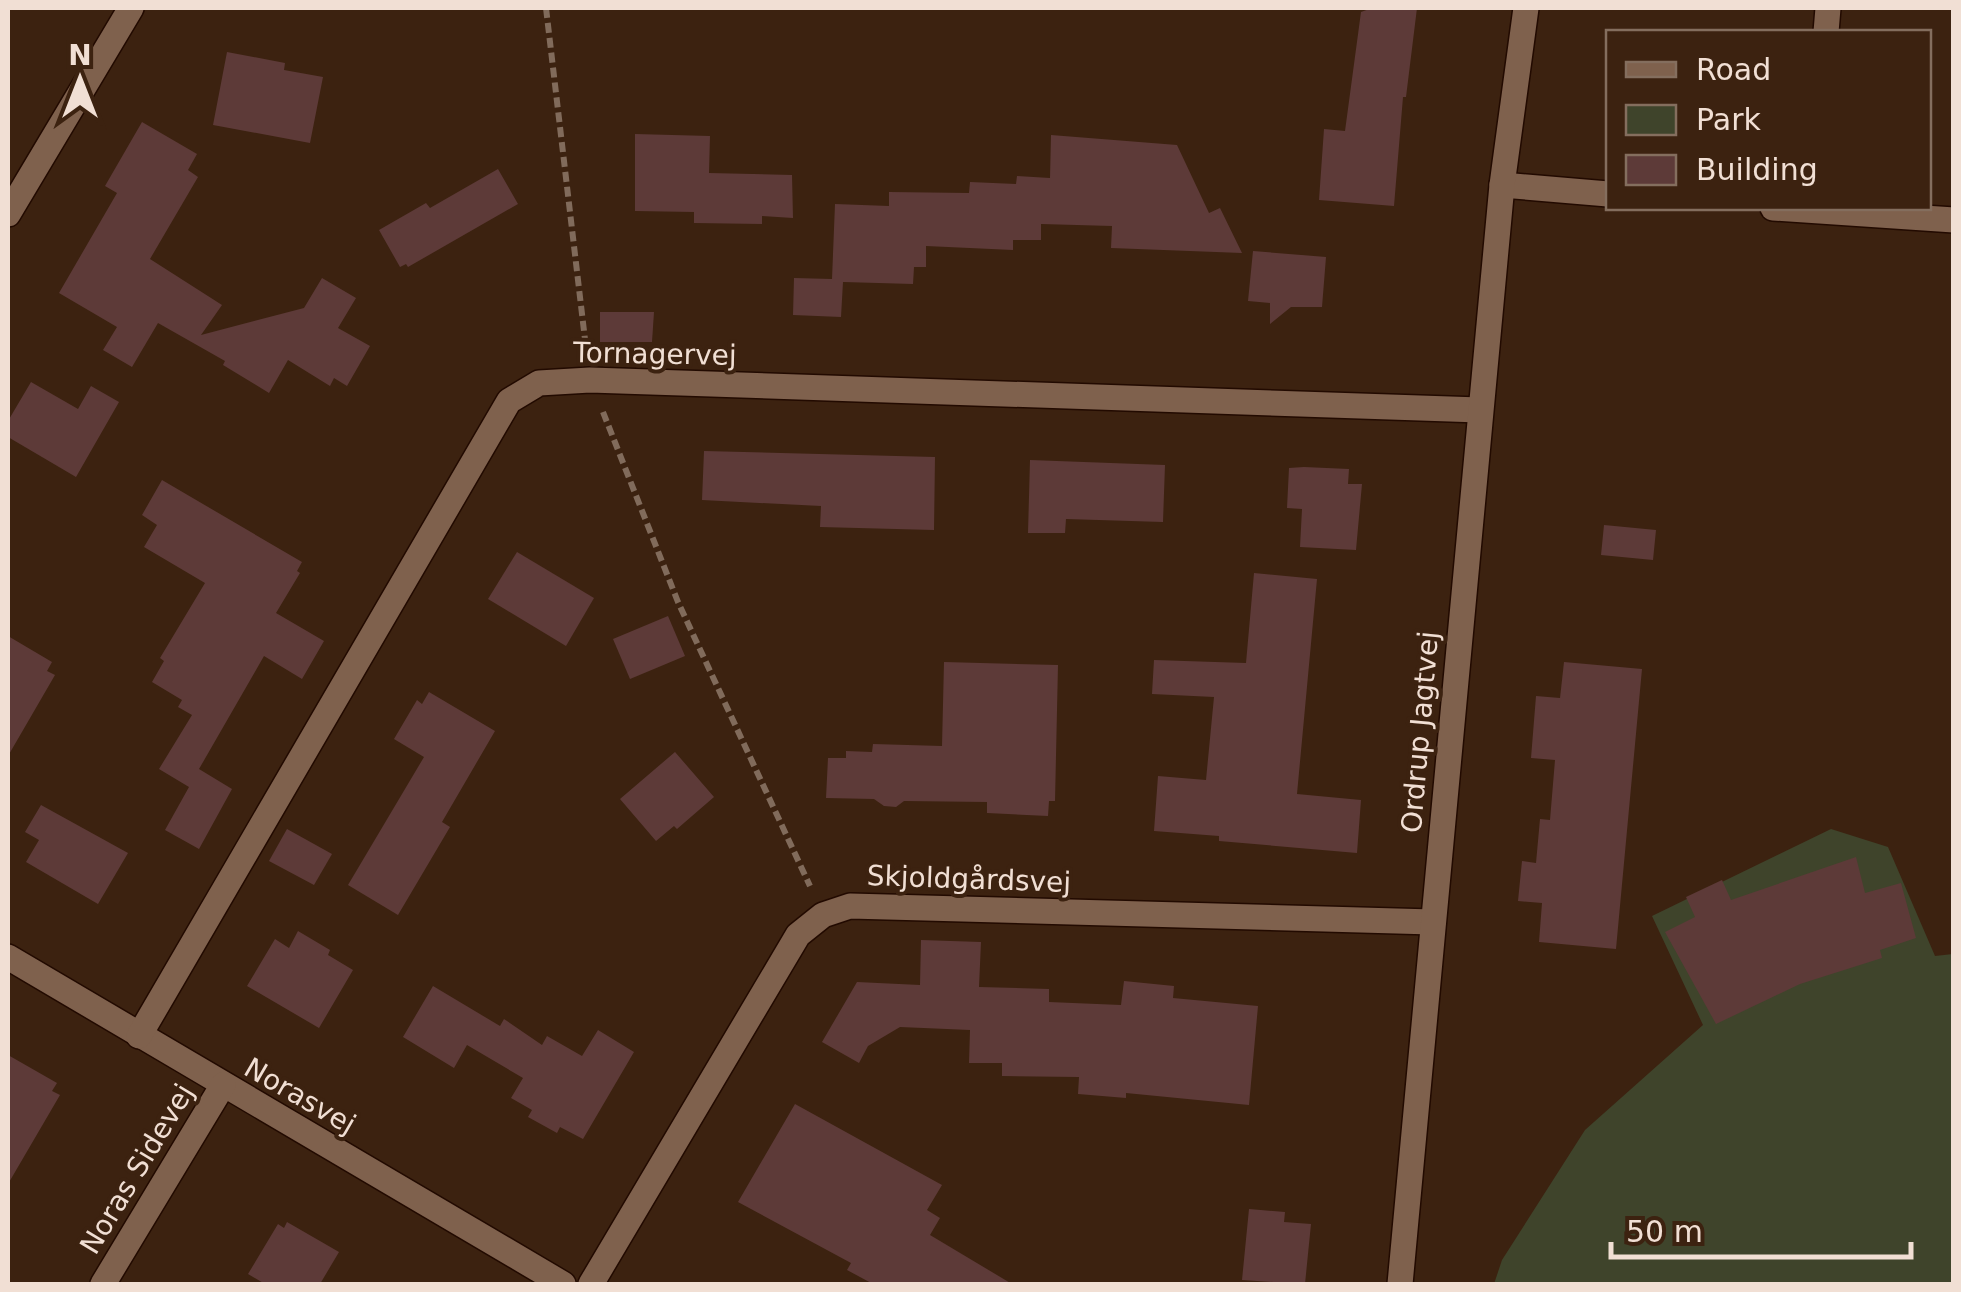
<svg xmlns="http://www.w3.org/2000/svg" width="1961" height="1292" font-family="'DejaVu Sans',sans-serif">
<rect width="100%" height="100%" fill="#3c2210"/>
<path fill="#3f442b" d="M1831 829 1888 847 1935 956 1953 954V1284H1494L1502 1260 1585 1130 1703 1025 1652 916Z"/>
<g fill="#5d3a38">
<path d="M1372 8H1417L1406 97H1403L1394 206 1319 200 1324 129 1345 131 1361 12Z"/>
<path d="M227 52 285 63 284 70 323 77 310 143 213 125Z"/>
<path d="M142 122 197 154 188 170 198 177 150 259 222 305 201 335 304 308 322 278 356 298 338 328 370 346 347 386 334 378 330 386 288 360 269 393 223 365 225 361 158 323 132 367 103 350 117 327 59 293 117 193 105 186Z"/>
<path d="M635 134 710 136 709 173 792 175 793 218 762 216V224L694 223V212L635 211Z"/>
<path d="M1051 135 1177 145 1209 213 1220 208 1242 253 1111 248 1112 226 1041 224V240H1013V250L926 246V267H914L913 284 843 282 841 317 793 315 794 278 832 279 835 204 889 206V192L969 193 970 182 1016 184 1017 176 1050 178Z"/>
<path d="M498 169 518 204 408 267 406 264 400 267 379 230 426 203 430 208Z"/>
<path d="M1253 251 1326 257 1322 307H1291L1270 324V303L1248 301Z"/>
<path d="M600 312H654L652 342H600Z"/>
<path d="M31 382 78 409 91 386 119 402 76 477 8 437V421Z"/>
<path d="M704 451 935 457 934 530 820 527 821 506 702 500Z"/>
<path d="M1030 460 1165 465 1163 522 1066 519 1065 533H1028Z"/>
<path d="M1304 467 1349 469 1348 484H1362L1356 550 1300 547 1302 509 1287 508 1289 468Z"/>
<path d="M162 480 302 562 297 571 300 573 276 613 324 641 302 679 264 656 199 769 232 789 199 849 165 830 189 787 159 769 192 715 178 707 182 700 152 682 164 661 160 658 205 583 144 547 157 525 142 515Z"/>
<path d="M1604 525 1656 530 1653 560 1601 555Z"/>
<path d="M517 552 594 598 566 646 488 599Z"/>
<path d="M1254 573 1317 579 1297 794 1361 800 1357 853 1219 841V836L1154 831 1158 776 1206 780 1214 697 1152 694 1154 660 1246 663Z"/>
<path d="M668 616 685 656 630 679 613 639Z"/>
<path d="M8 636 52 662 47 671 55 675 8 756Z"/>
<path d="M944 662 1058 665 1055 801H1049L1048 816 987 813V802L904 801 896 807 884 806 874 799 826 798 828 758H846V751L872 752 873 744 942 746Z"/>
<path d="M1564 662 1642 669 1616 949 1539 942 1542 903 1518 901 1522 861 1536 863 1540 819 1550 820 1555 760 1531 758 1536 696 1560 698Z"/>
<path d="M429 692 495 731 442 822 450 827 398 915 348 885 424 757 394 739 417 700 422 704Z"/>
<path d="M675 752 714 797 677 829 674 826 656 841 620 799Z"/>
<path d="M41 805 128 853 98 904 26 862 39 840 25 832Z"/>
<path d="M287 829 332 854 314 885 269 861Z"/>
<path d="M1856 857 1865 893 1901 883 1916 938 1880 950 1882 958 1800 984 1716 1024 1665 932 1695 917 1686 897 1722 880 1731 900Z"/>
<path d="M298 931 330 950 328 955 353 970 319 1028 247 986 275 939 289 948Z"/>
<path d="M921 940 981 942 979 987 1049 989V1002L1121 1005 1124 981 1174 986 1173 998 1258 1006 1249 1105 1126 1093V1098L1078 1094 1079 1077 1002 1076V1063H969L970 1030 900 1027 868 1046 859 1063 822 1042 857 982 920 985Z"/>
<path d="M433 986 500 1026 504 1019 542 1045 547 1036 582 1056 598 1030 634 1052 583 1139 560 1127 557 1133 528 1117 532 1110 511 1098 523 1078 467 1045 454 1068 403 1037Z"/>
<path d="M8 1055 57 1083 52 1091 60 1095 8 1184Z"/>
<path d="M795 1104 942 1185 927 1210 940 1218 930 1235 1012 1284H873L847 1270 851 1263 738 1202Z"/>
<path d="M1249 1209 1285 1212 1284 1222 1311 1224 1305 1284 1242 1280Z"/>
<path d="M287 1222 339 1252 320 1284H265L248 1274 278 1224 284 1228Z"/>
</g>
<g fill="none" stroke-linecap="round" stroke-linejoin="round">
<defs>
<g id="minor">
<path d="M1826 32 1828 8"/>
<path d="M1502 185 1608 194"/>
<path d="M1773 208 1954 220"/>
<path d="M8 214 131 8"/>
<path d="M8 957 563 1284"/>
<path d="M139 1036 509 401 539 383 590 380 1480 410"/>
<path d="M103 1284 223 1085"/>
<path d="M591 1284 798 935 823 915 850 906 1433 922"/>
</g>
<path id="tertiary" d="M1400 1284 1502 185 1526 8"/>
</defs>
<use href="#minor" stroke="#220a00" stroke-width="28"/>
<use href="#tertiary" stroke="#220a00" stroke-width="28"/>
<g stroke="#816b5b" stroke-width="6" stroke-dasharray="10 5" stroke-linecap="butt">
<path d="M546 8 586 348"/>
<path d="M603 412 678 602 810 886"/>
</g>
<use href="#minor" stroke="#7f614d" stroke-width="25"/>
<use href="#tertiary" stroke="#7f614d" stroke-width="25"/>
</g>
<g text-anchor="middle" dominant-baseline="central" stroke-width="8" stroke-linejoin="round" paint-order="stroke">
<g font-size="28" fill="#f1dfd4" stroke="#3c2210">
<text transform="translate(655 354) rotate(1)">Tornagervej</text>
<text transform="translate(1420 732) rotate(-85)">Ordrup Jagtvej</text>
<text transform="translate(969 879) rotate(2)">Skjoldgårdsvej</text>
<text transform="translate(300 1096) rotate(30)">Norasvej</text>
<text transform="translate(137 1169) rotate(-59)">Noras Sidevej</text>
</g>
</g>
<rect width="1961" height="1292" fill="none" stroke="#f1dfd4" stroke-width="20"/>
<rect x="1606" y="30" width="325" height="180" fill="#3c2210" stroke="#846e5e" stroke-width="2.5"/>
<rect x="1626" y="62" width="50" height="15" fill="#7f614d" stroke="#846e5e" stroke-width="2.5"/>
<text x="1696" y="80" font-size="30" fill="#f1dfd4">Road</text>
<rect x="1626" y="105" width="50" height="30" fill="#3f442b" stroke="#846e5e" stroke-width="2.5"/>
<text x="1696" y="130" font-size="30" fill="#f1dfd4">Park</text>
<rect x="1626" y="155" width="50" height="30" fill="#5d3a38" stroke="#846e5e" stroke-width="2.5"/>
<text x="1696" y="180" font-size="30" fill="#f1dfd4">Building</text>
<g transform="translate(80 80)" stroke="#3c2210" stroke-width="8" paint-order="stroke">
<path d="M0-8L18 38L0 25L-18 38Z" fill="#f1dfd4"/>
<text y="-15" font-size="28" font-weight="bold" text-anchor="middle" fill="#f1dfd4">N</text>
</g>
<path d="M1611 1242v15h300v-15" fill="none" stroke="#f1dfd4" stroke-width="5"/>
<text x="1626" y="1242" font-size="30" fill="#f1dfd4" stroke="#3c2210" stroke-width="8" paint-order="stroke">50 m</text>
</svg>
